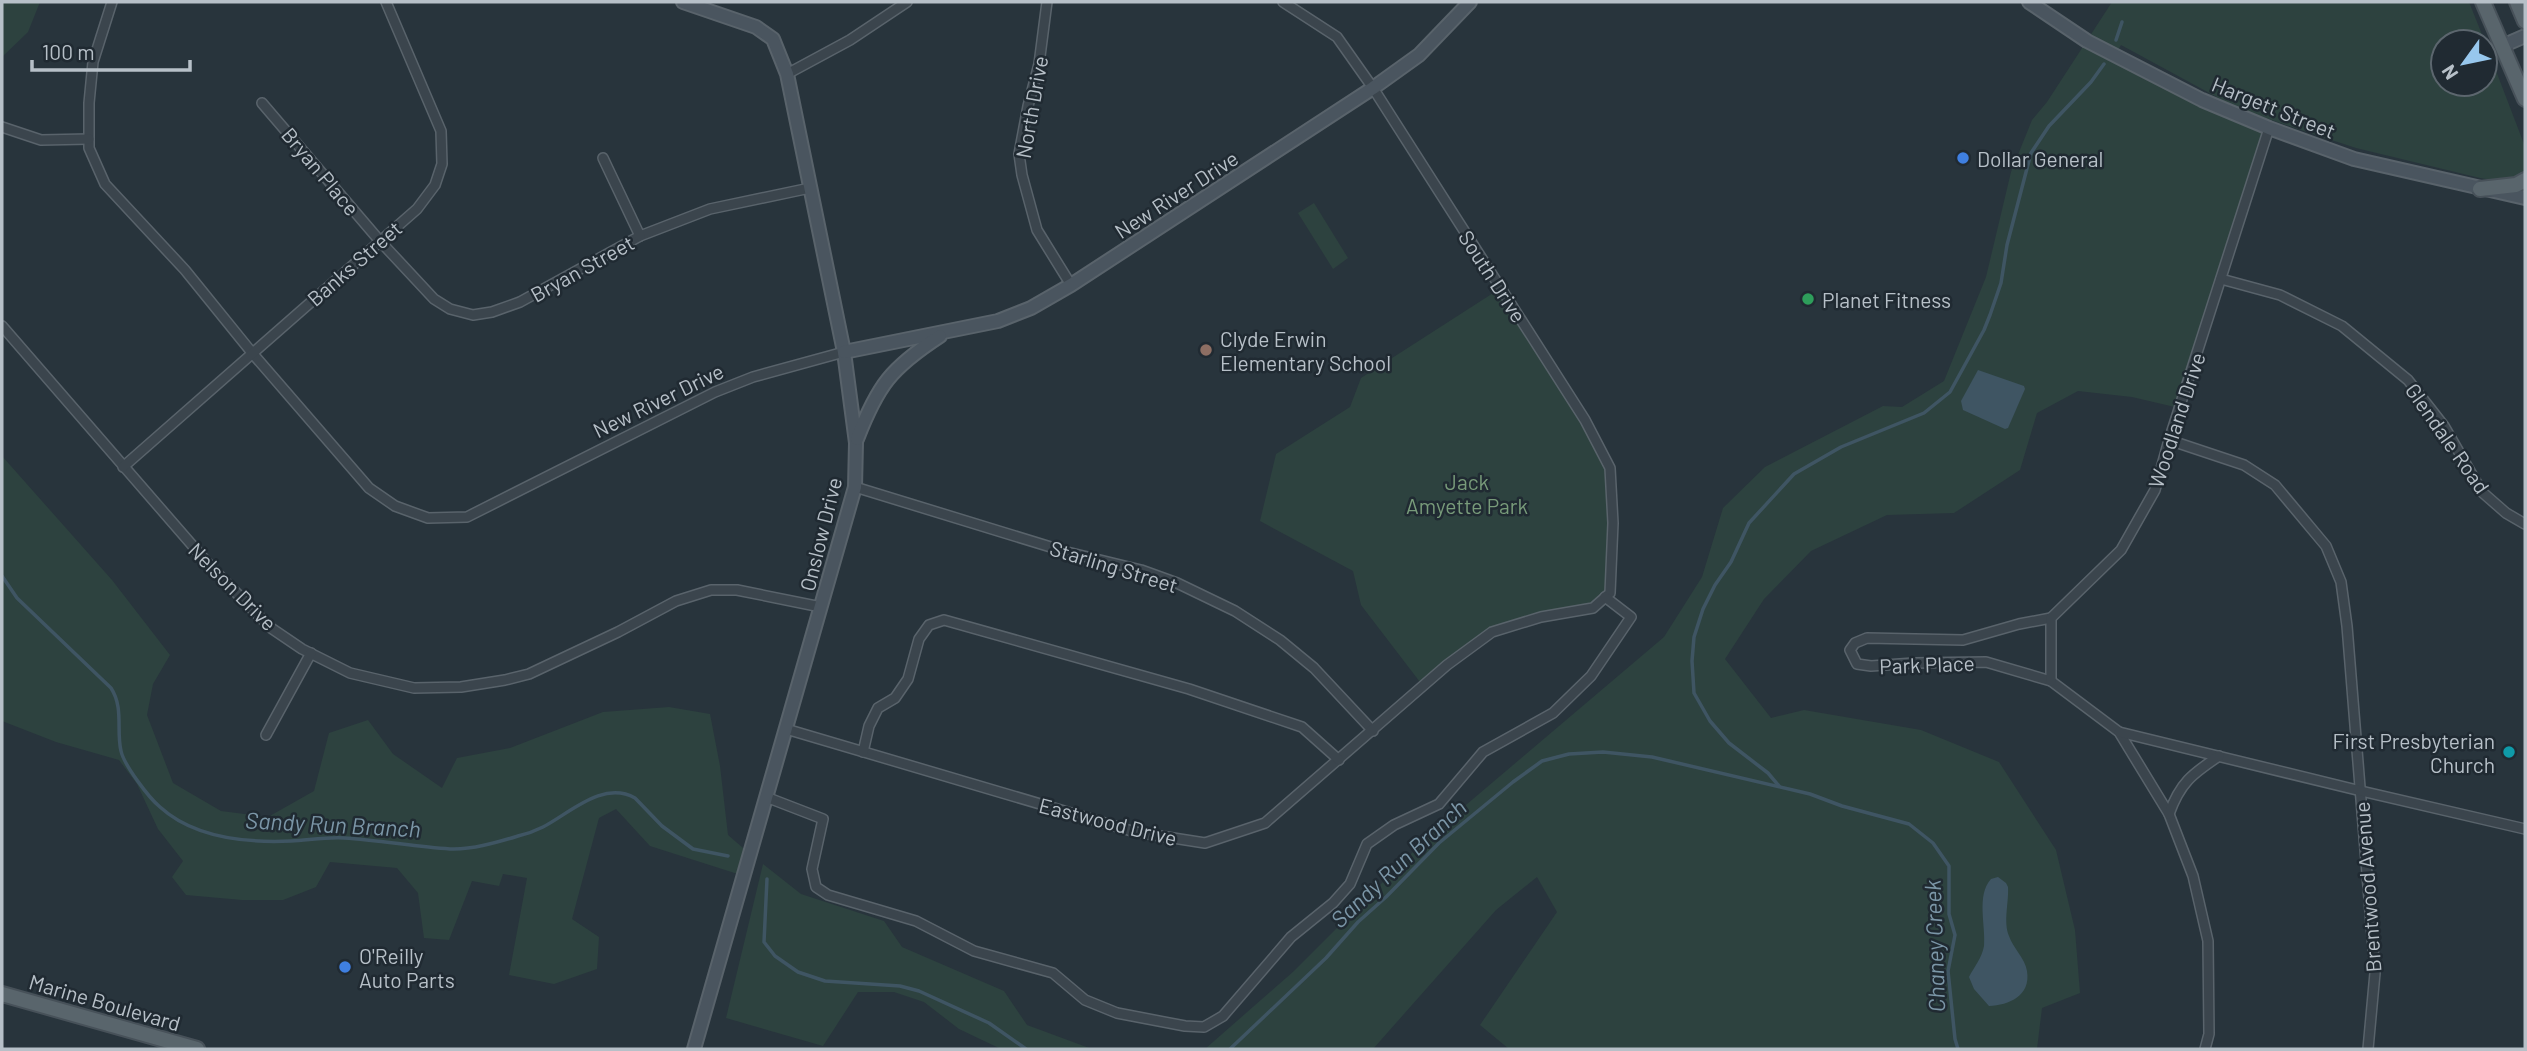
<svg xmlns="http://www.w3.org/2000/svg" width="2527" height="1051" font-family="Barlow,sans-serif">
<rect width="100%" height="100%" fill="#28343c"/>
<g fill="#2d423f">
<path d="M2 2H40L28 32 2 57Z"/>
<path d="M2112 2H2469L2485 42H2443V84H2485V42L2524 144 2525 169 2519 178 2503 182 2480 178 2356 148 2289 126 2237 108 2121 45 2115 55 2269 128 2179 408 2132 397 2078 391 2037 413 2020 470 1954 513 1887 515 1811 551 1764 599 1725 659 1771 718 1804 710 1921 730 1999 762 2056 850 2075 930 2080 993 2042 1008 2037 1049H1509L1480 1025 1557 912 1537 877 1496 910 1373 1049H1205L1294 971 1427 838 1664 637 1702 577 1723 508 1765 467 1883 406 1902 407 1944 381 1986 277 2011 172 2032 120 2047 102Z"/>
<path d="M1314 203 1348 258 1333 269 1298 213Z"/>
<path d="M1501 288 1610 468V593L1593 608 1492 632 1423 686 1361 605 1353 571 1260 521 1276 454 1350 407 1361 378Z"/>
<path d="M2 456 112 580 170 655 153 684 147 715 173 783 221 811 268 817 314 791 329 733 368 720 393 754 442 788 457 758 510 748 603 712 669 707 710 714 720 766 728 835 750 854 744 876 650 846 616 809 599 818 572 919 599 937 597 969 554 984 509 975 527 878 503 874 499 886 472 881 449 940 424 938 418 893 397 868 330 862 316 887 283 900H242L186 895 172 877 183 861 158 829 137 784 119 760 56 742 2 721Z"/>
<path d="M763 864 801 894 884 921 902 947 1004 991 1027 1025 1092 1049H1001L959 1029 924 1002 894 992H858L823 1046 726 1018Z"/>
</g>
<g fill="#3f5563">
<path d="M1978 370 2024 386 2025 389 2008 428 2005 429 1963 410 1961 401Z"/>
<path d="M1998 877 2006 883 2008 887C2009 902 2003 922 2009 936 2013 948 2025 958 2027 971 2031 996 2009 1005 1989 1006L1974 989 1969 977C1974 967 1982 958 1984 946 1986 926 1976 895 1991 879Z"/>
</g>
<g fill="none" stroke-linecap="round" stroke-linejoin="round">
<g stroke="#3f5563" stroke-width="3.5">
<path d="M2116 40 2122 22"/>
<path d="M2 576 17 598 111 688C124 708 116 730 121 751 124 765 149 798 160 807 194 838 247 843 291 841 309 840 327 837 344 838 380 840 415 847 450 849 472 850 498 842 518 836 527 834 535 831 543 827 570 813 603 780 635 798L662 826 693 849 728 856"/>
<path d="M1779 786 1768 773 1729 743 1710 721 1694 693 1692 661 1694 637 1703 609 1715 585 1731 562 1749 523 1794 474 1841 447 1924 413 1950 392 1984 330 1990 315 2001 283 2007 245 2031 153 2049 126 2091 82 2104 64"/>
<path d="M767 879 764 942 775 956 798 972 825 981 900 986 919 991 989 1023 1026 1049"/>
<path d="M1230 1049 1326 958 1358 922 1386 897 1439 843 1513 782 1542 761 1569 754 1603 752 1652 757 1810 794 1842 806 1909 824 1933 843 1949 866V914L1955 935 1948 971 1955 1039 1958 1049"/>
</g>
<defs>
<g id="street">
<path d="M112 2 93 62 89 103V148L105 184 185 270 253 354 369 488 395 506 428 518 467 517 715 392 753 377 844 352"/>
<path d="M1047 2 1039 64 1028 106 1019 154 1022 175 1037 230 1071 285"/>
<path d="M787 74 850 40 907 2"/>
<path d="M262 103 379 240 434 299 450 309 473 315 492 312 520 302 640 236 710 209 810 188"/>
<path d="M2 127 41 140 89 139"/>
<path d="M603 158 640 236"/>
<path d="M2221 279 2280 295 2342 326 2408 380 2444 426 2482 492 2506 513 2525 524"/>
<path d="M2 326 212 568 259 616 271 628 302 649 350 673 414 688 461 687 505 680 529 674 618 632 676 601 711 590H737L821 607"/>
<path d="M2169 440 2244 465 2275 485 2326 546 2341 582 2347 626 2375 973 2368 1049"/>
<path d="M123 467 417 209 435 185 442 164 441 131 386 2"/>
<path d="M855 487 1067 552 1141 570 1177 583 1235 611 1280 640 1314 668 1373 731"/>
<path d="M2051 618 2019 624 1963 640 1867 638 1855 643 1850 650 1857 664 1871 666 1914 663 1986 662 2051 681 2119 732 2169 814 2193 876 2208 941 2209 1034 2205 1049"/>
<path d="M2051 681V618L2121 550 2155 490 2169 440 2269 128"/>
<path d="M786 729 1135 832 1205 843 1265 823 1447 665 1492 632 1541 617 1593 608 1610 593 1613 523 1610 468 1585 420 1373 88 1337 37 1283 2"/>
<path d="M2119 732 2361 791 2525 829"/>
<path d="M266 735 311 653"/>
<path d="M863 752 869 726 878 708 895 698 908 679 919 639 929 625 944 620 1189 689 1302 727 1339 760"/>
<path d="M766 797 823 819 812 869 816 887 828 895 916 921 974 951 1053 973 1085 1000 1117 1013 1185 1026 1204 1027 1223 1016 1291 937 1333 903 1350 884 1367 844 1394 825 1439 804 1483 752 1553 713 1591 676 1631 617 1605 597"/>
<path d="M2169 814C2180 783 2192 774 2219 756"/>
</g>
<g id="secondary">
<path d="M683 2 756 27 773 39 787 74 844 352 856 443 855 487 694 1049"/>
<path d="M2029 2 2087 41 2202 100 2269 128 2354 159 2525 198"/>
<path d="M2502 46 2525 36"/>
<path d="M844 352 998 321 1031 308 1071 285 1373 88 1419 55 1470 2"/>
<path d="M857 439C878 385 891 368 940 336"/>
</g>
<g id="primary">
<path d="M2483 2 2525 99"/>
<path d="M2517 2 2525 21"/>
<path d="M2480 189 2516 185 2525 180"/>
<path d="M2 994 197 1049"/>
</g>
</defs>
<use href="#street" stroke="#59636b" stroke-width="12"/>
<use href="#secondary" stroke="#59636b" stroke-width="16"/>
<use href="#primary" stroke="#475159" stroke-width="18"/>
<use href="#street" stroke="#3b454d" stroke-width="9"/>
<use href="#secondary" stroke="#4a555f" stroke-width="12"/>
<use href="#primary" stroke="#59656c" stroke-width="14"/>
</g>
<g fill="#3f7fe0" stroke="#202a32" stroke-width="2.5">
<circle cx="1963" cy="158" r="7"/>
<circle cx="345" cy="967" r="7"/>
</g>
<circle fill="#2e9e5b" stroke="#202a32" stroke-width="2.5" cx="1808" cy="299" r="7"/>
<circle fill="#8d6e63" stroke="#202a32" stroke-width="2.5" cx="1206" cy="350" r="7"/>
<circle fill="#0f9aa8" stroke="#202a32" stroke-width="2.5" cx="2509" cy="752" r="7"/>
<g text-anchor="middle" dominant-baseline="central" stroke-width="5" stroke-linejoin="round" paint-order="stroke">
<g font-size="21" fill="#b7c0c8" stroke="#202a32">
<text transform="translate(1031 107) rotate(-80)">North Drive</text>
<text transform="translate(2274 107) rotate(22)">Hargett Street</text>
<text transform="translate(321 171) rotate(50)">Bryan Place</text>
<text transform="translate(1176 194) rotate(-33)">New River Drive</text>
<text transform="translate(354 263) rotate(-41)">Banks Street</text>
<text transform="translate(582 268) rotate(-29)">Bryan Street</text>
<text transform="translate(1493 276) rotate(57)">South Drive</text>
<text transform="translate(658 400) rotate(-26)">New River Drive</text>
<text transform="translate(2176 420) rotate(-72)">Woodland Drive</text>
<text transform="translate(2448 438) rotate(55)">Glendale Road</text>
<text transform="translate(820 534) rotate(-76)">Onslow Drive</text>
<text transform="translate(1114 566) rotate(17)">Starling Street</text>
<text transform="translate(233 586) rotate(45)">Nelson Drive</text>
<text transform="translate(1927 664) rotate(-2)">Park Place</text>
<text transform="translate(1108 821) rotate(14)">Eastwood Drive</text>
<text transform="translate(2367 887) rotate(-94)">Brentwood Avenue</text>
<text transform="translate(105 1002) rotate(16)">Marine Boulevard</text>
</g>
<g font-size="21" fill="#b7c0c8" stroke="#202a32" text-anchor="start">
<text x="1977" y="158">Dollar General</text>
<text x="1822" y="299">Planet Fitness</text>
<text x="1220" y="338">Clyde Erwin<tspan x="1220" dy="24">Elementary School</tspan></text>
<text x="2495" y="740" text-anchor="end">First Presbyterian<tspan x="2495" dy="24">Church</tspan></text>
<text x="359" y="955">O'Reilly<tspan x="359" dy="24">Auto Parts</tspan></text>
</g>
<g font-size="21" fill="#789b7a" stroke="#202a32">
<text x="1467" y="481">Jack<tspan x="1467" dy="24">Amyette Park</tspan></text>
</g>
<g font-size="23" font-style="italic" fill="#7b96a7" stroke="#202a32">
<text transform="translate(333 824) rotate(3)">Sandy Run Branch</text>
<text transform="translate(1398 863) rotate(-43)">Sandy Run Branch</text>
<text transform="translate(1934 946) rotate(-92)">Chaney Creek</text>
</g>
</g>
<rect width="2527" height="1051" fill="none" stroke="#b7c0c8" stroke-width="7"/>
<g transform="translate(2464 63) rotate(237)"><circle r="33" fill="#202a32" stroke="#5c666e" stroke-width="2"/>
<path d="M0-5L12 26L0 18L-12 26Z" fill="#97c7ed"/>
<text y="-10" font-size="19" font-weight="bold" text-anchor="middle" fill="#b7c0c8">N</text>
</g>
<path d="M32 60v10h158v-10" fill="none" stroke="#b7c0c8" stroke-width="3.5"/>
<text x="42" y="60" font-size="21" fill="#b7c0c8" stroke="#202a32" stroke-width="5" paint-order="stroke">100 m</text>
</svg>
